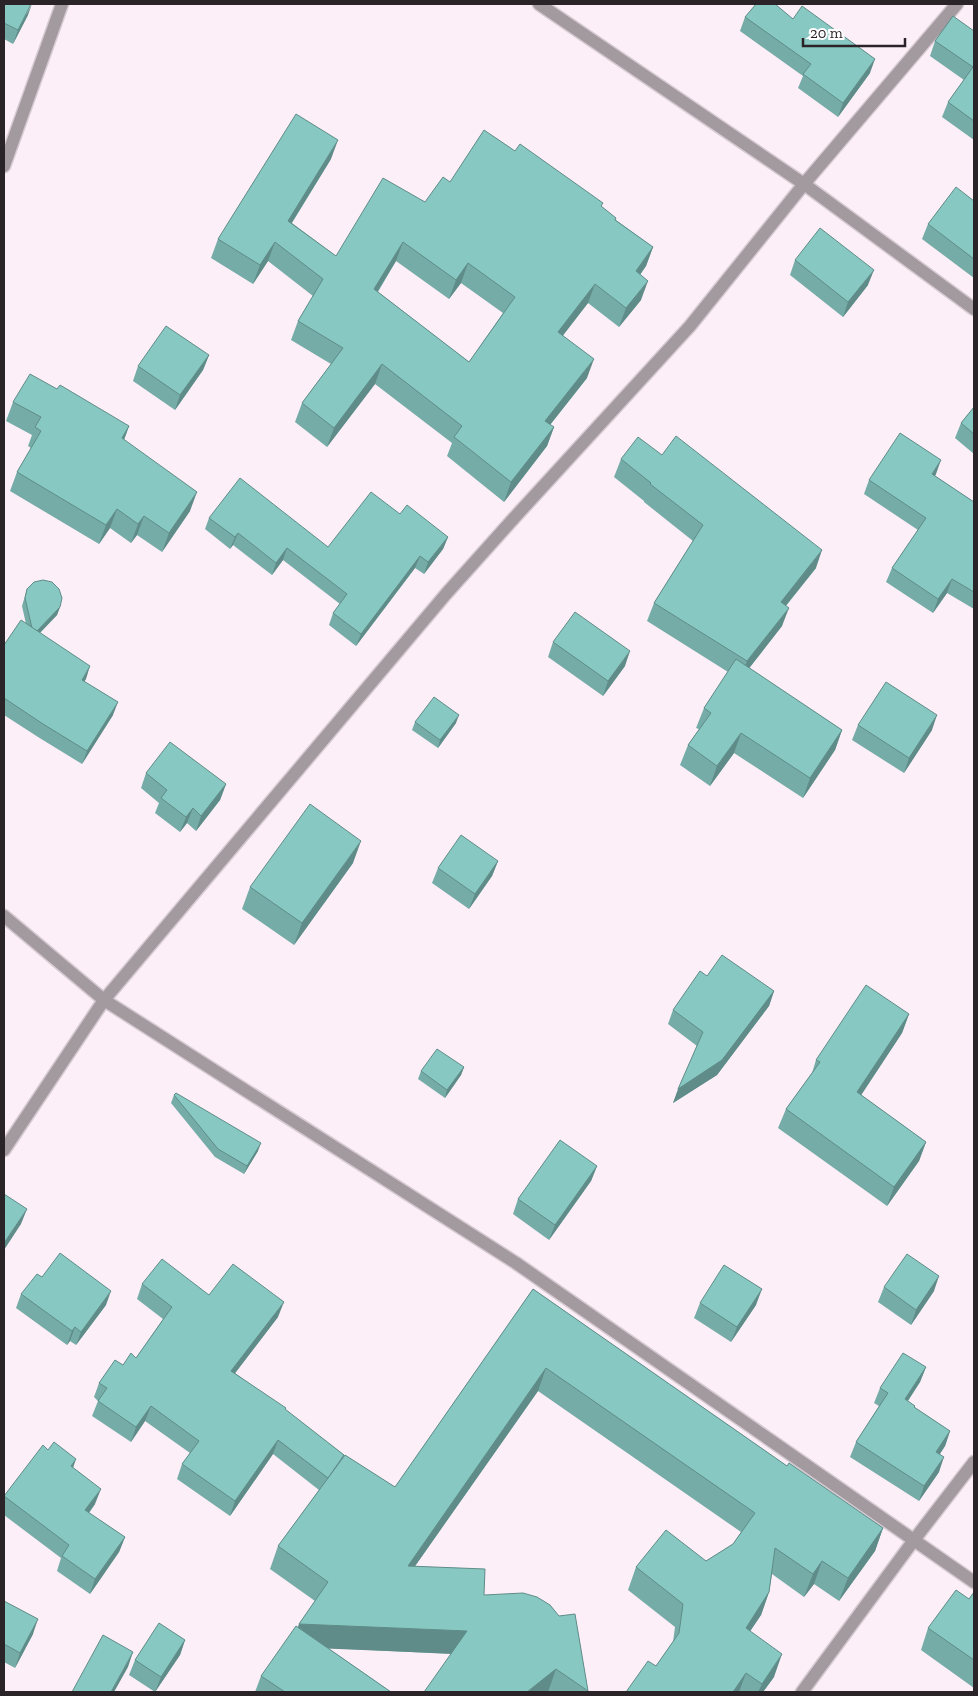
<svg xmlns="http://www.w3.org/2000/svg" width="978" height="1696" font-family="'Zilla Slab',serif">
<rect width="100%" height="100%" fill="#fdeff8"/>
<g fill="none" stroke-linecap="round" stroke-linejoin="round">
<defs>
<path id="lane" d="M804 184 957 4"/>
<g id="street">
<path d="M539 4 804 184 974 309"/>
<path d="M4 166 62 4"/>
<path d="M4 916 104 1000 516 1263 974 1582"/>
<path d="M4 1150 104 1000 446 594 515 517 690 326 804 184"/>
<path d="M802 1692 914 1540 974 1462"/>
</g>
</defs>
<use href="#lane" stroke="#d7cad3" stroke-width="15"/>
<use href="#street" stroke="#d7cad3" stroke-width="15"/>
<use href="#lane" stroke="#a29a9f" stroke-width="12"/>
<use href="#street" stroke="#a29a9f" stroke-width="12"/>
</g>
<g fill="#75aca7" fill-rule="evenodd">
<path d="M4 4 28 15 13 44 4 39Z"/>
<path d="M745 17 793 19 870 73 838 117 798 88 803 76 740 31Z"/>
<path d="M974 31V140L942 117 948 102 964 80 930 56 935 41Z"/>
<path d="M331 159 292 223 336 256 425 202 450 182 602 207 616 220 653 247 646 266 640 275 641 300 619 327 588 303 563 335 587 378 550 425 554 427 547 446 504 502 447 456 452 443 375 384 327 447 295 422 302 403 331 364 291 340 298 321 313 296 268 261 253 284 211 258 218 239ZM396 261 449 299 461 283 503 313 469 362 378 292Z"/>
<path d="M974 201V278L922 239 928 224Z"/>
<path d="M795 260 868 285 843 317 790 275Z"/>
<path d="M209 355 203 370 175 410 133 381 138 366Z"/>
<path d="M57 389 129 426 124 440 190 511 162 552 137 535 131 543 110 528 99 544 10 491 17 472 31 448 28 446 32 435 6 421 13 402Z"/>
<path d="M974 407V454L955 438 961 423Z"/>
<path d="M621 459 816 568 786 606 782 626 749 668 842 730 835 750 803 798 734 753 710 786 680 765 688 745 699 729 696 728 704 708 728 672 647 621 654 603 693 541 644 502V501L614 477Z"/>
<path d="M936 474 935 476 974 502V609L947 593 933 613 886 582 892 568 918 530 864 494 869 480Z"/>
<path d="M400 514 448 537 443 549 424 574 415 568 356 646 329 625 333 613 340 604 283 560 272 575 233 545 230 549 205 529 209 518 328 547Z"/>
<path d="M27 589 60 607 57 615 40 633 86 679 84 681 113 715 82 764 38 737 4 715V645L26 624 22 606Z"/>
<path d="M553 642 625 666 603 696 548 657Z"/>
<path d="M415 722 456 723 438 748 412 730Z"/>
<path d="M858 725 932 730 904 773 852 740Z"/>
<path d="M146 773 226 784 220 800 196 831 187 823 180 832 155 813 159 803 141 788Z"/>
<path d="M498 861 492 876 469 909 432 883 438 868Z"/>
<path d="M353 863 294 945 242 909 250 887Z"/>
<path d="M707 976 774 991 769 1006 717 1075 673 1103 697 1046 668 1024 673 1010Z"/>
<path d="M909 1014 902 1033 861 1095 926 1142 919 1161 887 1206 778 1128 786 1109 812 1073 816 1060Z"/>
<path d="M464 1067 461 1075 445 1098 418 1079 421 1071Z"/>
<path d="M174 1095 258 1151 244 1174 215 1157 171 1103Z"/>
<path d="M597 1166 591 1181 549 1240 513 1214 518 1199Z"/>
<path d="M42 1277 106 1305 76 1345 70 1341 67 1345 16 1308 21 1294Z"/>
<path d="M142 1284 209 1295 278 1317 235 1373 285 1410 344 1455 395 1487 533 1289 787 1466 883 1528 875 1551 839 1601 814 1584 804 1597 772 1574 769 1592 761 1615 750 1631 774 1677 763 1692H626L656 1666 673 1642 675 1627 628 1590 636 1567 706 1561 733 1544 741 1532 538 1391 415 1566 484 1595 588 1691V1692H548L451 1654 328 1648 391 1692H255L261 1676 298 1628 299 1624 315 1601 270 1569 278 1546 319 1490 273 1454 230 1516 177 1479 182 1464 190 1453 145 1421 131 1442 92 1416 98 1401 94 1397 99 1383 123 1365 136 1358 163 1319 137 1299Z"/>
<path d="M884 1287 934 1291 911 1325 878 1302Z"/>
<path d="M700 1303 756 1305 731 1342 694 1318Z"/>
<path d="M926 1367 920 1382 908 1401 914 1407 950 1431 945 1446 940 1454 939 1472 919 1501 850 1457 856 1442 879 1406 874 1403 880 1388Z"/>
<path d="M73 1468 95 1504 89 1513 125 1537 119 1552 90 1594 57 1571 61 1558 4 1515V1496Z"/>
<path d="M974 1592V1688L921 1650 928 1628 969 1599Z"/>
<path d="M4 1601 33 1634 15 1668 4 1662Z"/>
<path d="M185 1640 180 1655 155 1692 129 1675 135 1660Z"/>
</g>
<g fill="#5f8c88">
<path d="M32 4 28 15 13 44 18 30Z"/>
<path d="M875 59 870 73 838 117 843 103Z"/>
<path d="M338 140 331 159 281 240 288 221Z"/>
<path d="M275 242 268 261 253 284 260 265Z"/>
<path d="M403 242 396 261 367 308 374 289Z"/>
<path d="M653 247 646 266 629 290 636 271Z"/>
<path d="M468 263 461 283 449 299 456 280Z"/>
<path d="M874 270 868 285 843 317 848 302Z"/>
<path d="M648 281 641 300 619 327 626 308Z"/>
<path d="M595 284 588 303 551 351 558 332Z"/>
<path d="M209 355 203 370 175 410 180 395Z"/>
<path d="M594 359 587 378 538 440 545 421Z"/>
<path d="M382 364 375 384 327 447 334 428Z"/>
<path d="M129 426 122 445V438Z"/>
<path d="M554 427 547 446 504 502 511 482Z"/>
<path d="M941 460 936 474 927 488 932 474Z"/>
<path d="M197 492 190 511 162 552 169 533Z"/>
<path d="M117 509 110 528 99 544 106 525Z"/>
<path d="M144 516 137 535 131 543 138 524Z"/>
<path d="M238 533 233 545 230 549 235 537Z"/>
<path d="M448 537 443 549 424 574 428 562Z"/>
<path d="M287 548 283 560 272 575 276 563Z"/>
<path d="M822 550 816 568 774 620 781 602Z"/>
<path d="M420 556 415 568 356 646 361 634Z"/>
<path d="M952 579 947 593 933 613 938 599Z"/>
<path d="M60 607 57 615 31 642 34 634Z"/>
<path d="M789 608 782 626 740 680 747 661Z"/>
<path d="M630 651 625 666 603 696 608 681Z"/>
<path d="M90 666 86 679 77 693 82 680Z"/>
<path d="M118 702 113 715 82 764 87 751Z"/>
<path d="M459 715 456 723 438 748 440 740Z"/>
<path d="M937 715 932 730 904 773 909 758Z"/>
<path d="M842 730 835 750 803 798 810 778Z"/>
<path d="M741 733 734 753 710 786 717 766Z"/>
<path d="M226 784 220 800 196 831 201 816Z"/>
<path d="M193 808 187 823 180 832 186 817Z"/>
<path d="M361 841 353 863 294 945 302 923Z"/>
<path d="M498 861 492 876 469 909 475 894Z"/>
<path d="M774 991 769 1006 717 1075 673 1103 678 1089Z"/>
<path d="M909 1014 902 1033 850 1112 857 1092Z"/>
<path d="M464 1067 461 1075 445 1098 447 1090Z"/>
<path d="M926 1142 919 1161 887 1206 894 1187Z"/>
<path d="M261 1143 258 1151 244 1174 247 1166Z"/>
<path d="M597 1166 591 1181 549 1240 555 1225Z"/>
<path d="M27 1209 21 1224 4 1250V1243Z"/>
<path d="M939 1276 934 1291 911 1325 916 1310Z"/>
<path d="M762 1289 756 1305 731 1342 737 1327Z"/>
<path d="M111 1291 106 1305 76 1345 81 1332Z"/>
<path d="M284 1302 278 1317 226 1385 231 1371Z"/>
<path d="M75 1327 70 1341 67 1345 72 1331Z"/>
<path d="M926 1367 920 1382 899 1414 905 1399Z"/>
<path d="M546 1368 538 1391 399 1589 408 1566Z"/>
<path d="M151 1406 145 1421 131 1442 136 1427Z"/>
<path d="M950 1431 945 1446 931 1467 936 1452Z"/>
<path d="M278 1440 273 1454 230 1516 235 1501Z"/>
<path d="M944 1457 939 1472 919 1501 924 1486Z"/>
<path d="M76 1459 71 1474V1466Z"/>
<path d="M101 1489 95 1504 80 1525 85 1510Z"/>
<path d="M883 1528 875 1551 839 1601 848 1578Z"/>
<path d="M125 1537 119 1552 90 1594 95 1579Z"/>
<path d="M822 1561 814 1584 804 1597 813 1574Z"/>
<path d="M769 1592 761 1615 737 1651 746 1628Z"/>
<path d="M38 1619 33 1634 15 1668 20 1653Z"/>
<path d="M299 1624 467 1631 458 1654 291 1647Z"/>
<path d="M185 1640 180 1655 155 1692 161 1677Z"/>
<path d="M133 1652 128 1667 114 1692H111Z"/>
<path d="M782 1654 774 1677 763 1692H758L762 1684Z"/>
<path d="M556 1669 548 1692H527Z"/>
<path d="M746 1673 739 1692H733Z"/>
</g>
<g fill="#88c8c2" stroke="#5f8c88" fill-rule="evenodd">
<path d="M4 4H31L18 30 4 23Z"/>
<path d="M756 4H775L793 19 802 6 875 59 843 103 803 74 811 64 745 17Z"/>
<path d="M953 16 974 31V121L948 102 973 67 935 41Z"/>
<path d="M296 114 338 140 288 221 336 256 383 178 425 202 443 177 450 182 484 130 515 151 520 144 603 203 601 206 616 218 615 220 653 247 636 271 648 281 626 308 595 284 558 332 594 359 545 421 554 427 511 482 454 437 462 426 382 364 334 428 302 403 343 348 298 321 323 279 275 242 260 265 218 239ZM403 242 456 280 468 263 515 297 469 362 374 289Z"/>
<path d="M956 187 974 201V259L928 224Z"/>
<path d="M820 228 874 270 848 302 795 260Z"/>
<path d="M166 326 209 355 180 395 138 366Z"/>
<path d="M30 374 57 389 60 385 129 426 122 438 197 492 169 533 144 516 138 524 117 509 106 525 17 472 41 431 35 427 41 417 13 402Z"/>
<path d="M974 407V434L961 423Z"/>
<path d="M900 433 941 460 932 474 974 502V592L952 579 938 599 892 568 926 518 869 480Z"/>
<path d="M676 436 822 550 781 602 789 608 747 661 654 603 703 525 650 484 651 483 621 459 638 437 662 455Z"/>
<path d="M240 478 328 547 371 492 400 514 407 505 448 537 428 562 420 556 361 634 333 613 347 594 287 548 276 563 238 533 235 537 209 518Z"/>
<path d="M43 580 52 582 59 589 62 598 60 607 37 631 32 628 25 598 27 589 34 582Z"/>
<path d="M575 612 630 651 608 681 553 642Z"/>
<path d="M21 620 90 666 82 680 118 702 87 751 43 724 4 698V645Z"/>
<path d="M736 659 842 730 810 778 741 733 717 766 688 745 711 713 704 708Z"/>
<path d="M886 682 937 715 909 758 858 725Z"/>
<path d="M434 697 459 715 440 740 415 722Z"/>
<path d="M170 742 226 784 201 816 193 808 186 817 161 798 167 790 146 773Z"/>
<path d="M310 804 361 841 302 923 250 887Z"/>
<path d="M461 835 498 861 475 894 438 868Z"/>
<path d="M722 955 774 991 722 1060 678 1089 703 1032 673 1010 700 971 707 976Z"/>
<path d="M866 985 909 1014 857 1092 926 1142 894 1187 786 1109 820 1062 816 1060Z"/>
<path d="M437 1049 464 1067 447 1090 421 1071Z"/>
<path d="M176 1093 261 1143 247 1166 218 1149 174 1095Z"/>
<path d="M560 1140 597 1166 555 1225 518 1199Z"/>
<path d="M4 1194 27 1209 4 1243Z"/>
<path d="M60 1253 111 1291 81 1332 75 1327 72 1331 21 1294 37 1274 42 1277Z"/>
<path d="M907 1254 939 1276 916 1310 884 1287Z"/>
<path d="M162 1259 209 1295 233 1264 284 1302 231 1371 286 1408 285 1409 344 1455 328 1478 278 1440 235 1501 182 1464 199 1441 151 1406 136 1427 98 1401 107 1388 99 1383 115 1360 123 1365 131 1353 136 1358 172 1307 142 1284Z"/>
<path d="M724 1265 762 1289 737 1327 700 1303Z"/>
<path d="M533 1289 787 1466 789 1463 883 1528 848 1578 822 1561 813 1574 775 1548 769 1592 746 1628 782 1654 762 1684 746 1673 733 1692H626L648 1661 656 1666 679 1633 683 1604 636 1567 666 1530 706 1561 733 1544 755 1513 546 1368 408 1566 485 1569 484 1595 523 1593 537 1597 550 1605 559 1616 575 1614 588 1691 556 1669 527 1692H424L467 1631 299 1624 328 1582 278 1546 345 1455 395 1487Z"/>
<path d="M903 1353 926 1367 905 1399 915 1406 914 1407 950 1431 936 1452 944 1457 924 1486 856 1442 888 1393 880 1388Z"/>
<path d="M54 1442 76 1459 71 1466 101 1489 85 1510 125 1537 95 1579 62 1556 69 1545 4 1496 43 1445 48 1450Z"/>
<path d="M956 1590 969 1599 974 1592V1660L928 1628Z"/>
<path d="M4 1601 38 1619 20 1653 4 1644Z"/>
<path d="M159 1623 185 1640 161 1677 135 1660Z"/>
<path d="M296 1626 391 1692H285L261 1676Z"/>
<path d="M103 1635 133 1652 111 1692H72Z"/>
</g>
<rect width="978" height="1696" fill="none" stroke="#2a2328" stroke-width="10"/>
<path d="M803 38v8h102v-8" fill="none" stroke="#2a2328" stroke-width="2.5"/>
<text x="810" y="38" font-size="15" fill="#2a2328" stroke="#ffffff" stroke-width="4" paint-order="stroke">20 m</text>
</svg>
